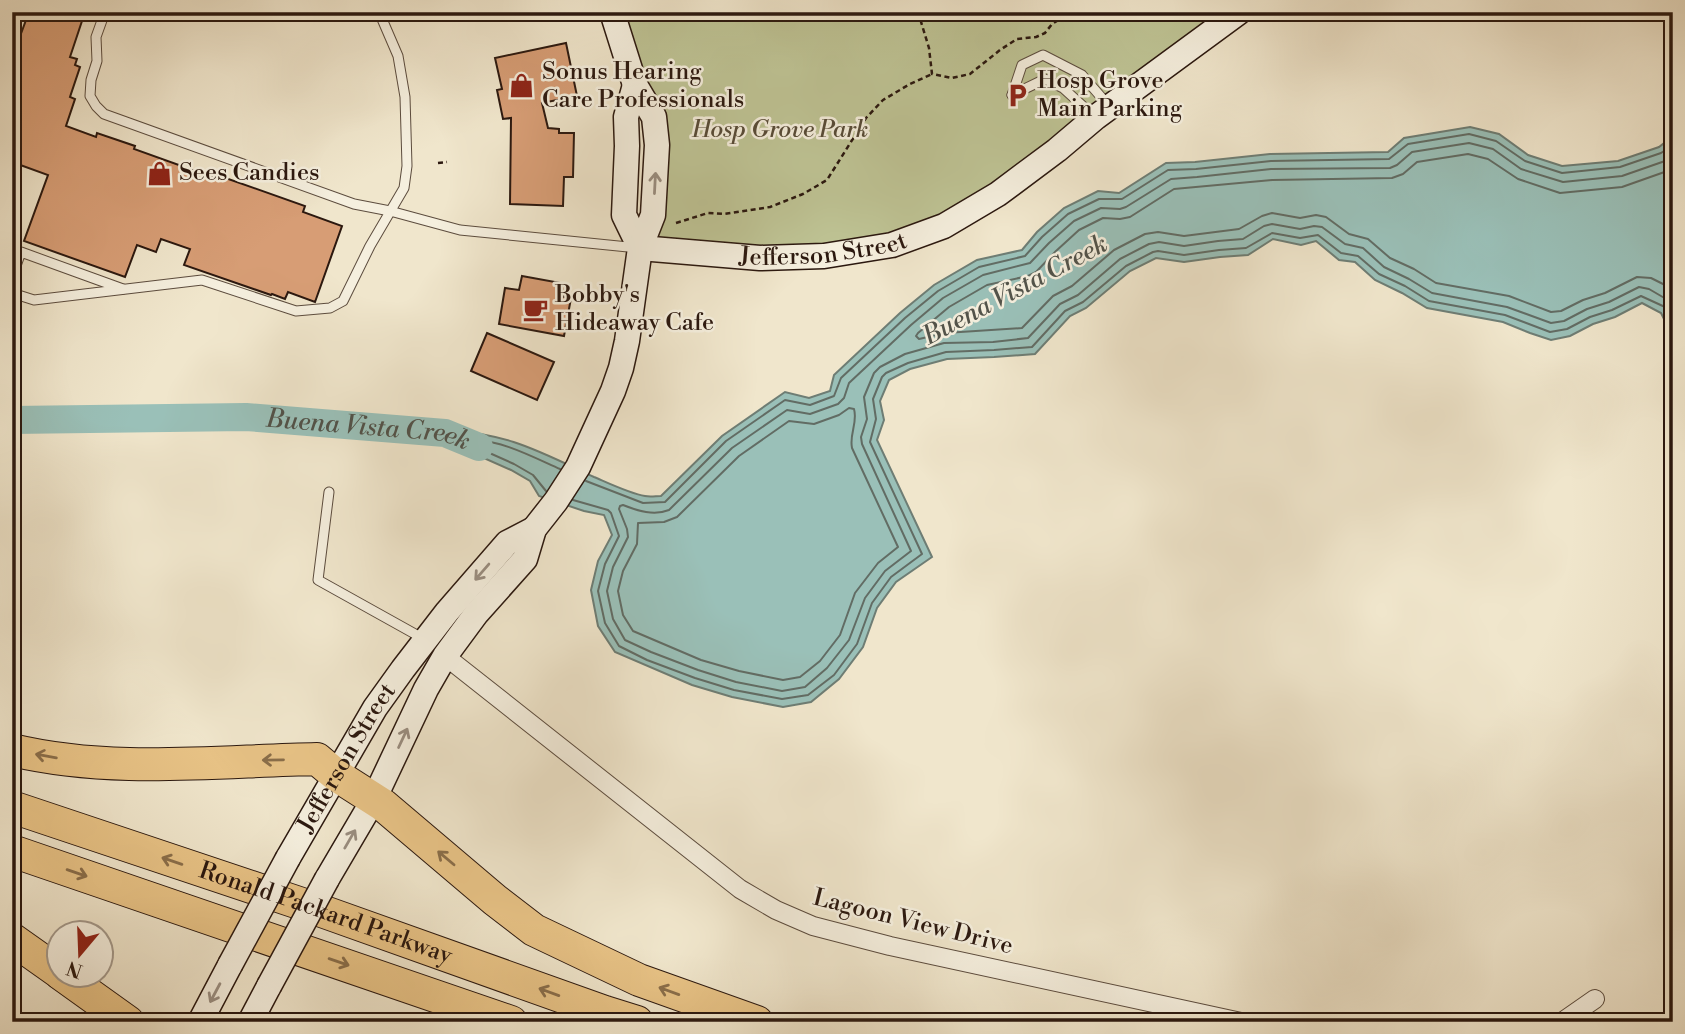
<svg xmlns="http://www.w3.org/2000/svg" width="1685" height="1034" font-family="'Libre Bodoni',serif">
<rect width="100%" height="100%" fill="#f0e6cc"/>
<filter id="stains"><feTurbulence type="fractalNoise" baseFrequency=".00286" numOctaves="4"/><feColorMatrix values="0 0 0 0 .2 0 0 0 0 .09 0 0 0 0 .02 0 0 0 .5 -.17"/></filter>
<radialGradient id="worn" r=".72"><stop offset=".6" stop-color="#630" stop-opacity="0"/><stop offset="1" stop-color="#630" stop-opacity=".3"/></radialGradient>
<path fill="#bec394" stroke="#746e52" stroke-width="2" d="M619 12H1220L988 191 926 225 870 240 811 249 649 241 648 115Z"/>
<path fill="#9ac0b8" stroke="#6e7d74" stroke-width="2" d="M1470 127 1499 134 1528 155 1562 166 1618 161 1659 147 1673 136V337L1661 313 1642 303 1615 317 1593 324 1570 336 1551 340 1530 333 1503 322 1427 308 1402 293 1375 280 1355 262 1339 260 1316 241 1301 245 1273 239 1248 255 1220 257 1184 262 1156 258 1130 271 1086 308 1070 316 1035 354 994 357 947 359 910 369 889 380 880 401 884 420 877 440 932 557 896 582 877 608 863 647 839 679 811 702 783 707 732 697 692 685 615 652 598 626 591 590 598 561 612 535 604 515 584 511 539 496 530 481 511 470 450 443 445 433C499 428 547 455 594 477 608 483 631 494 645 496 650 497 656 496 661 496L722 436 785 392 809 398 830 391 834 375 900 313 934 285 977 260 1022 250 1037 232 1064 208 1098 191 1119 193 1166 163 1195 162 1270 154 1388 152 1404 138Z"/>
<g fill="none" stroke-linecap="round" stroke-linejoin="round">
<g stroke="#626c64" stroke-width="2">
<path d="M1673 156 1665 161 1622 176 1563 182 1521 169 1493 149 1469 143 1412 152 1397 165 1390 168 1271 169 1197 177 1171 179 1126 207 1120 209 1101 208 1074 221 1049 243 1030 263 983 275 943 298 911 325 849 383 844 398 838 404 810 414 787 410 732 448 669 510C654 516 638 511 623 505L620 506 619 509 627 529 628 537 613 567 607 591 613 619 625 640 651 652 698 670 736 682 782 691 805 687 827 668 849 640 865 598 885 571 911 551 862 444 861 437 867 419 864 397 874 373 880 367 905 354 944 343 993 342 1028 338 1060 304 1078 295 1120 259 1149 244 1159 242 1184 246 1218 241 1243 239 1264 226 1272 224 1300 229 1314 226 1322 227 1345 244 1363 248 1384 267 1409 279 1432 293 1507 307 1551 323 1564 321 1587 309 1609 302 1639 287 1649 289 1673 303"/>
<path d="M1673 169 1622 187 1560 193 1518 179 1488 159 1468 154 1417 162 1403 174 1392 178 1272 180 1174 189 1130 217 1120 219 1103 218 1079 230 1056 251 1036 272 1028 276 987 285 949 307 918 333 916 336 919 339 945 333 1022 328 1053 296 1072 286 1114 250 1145 234 1158 232 1184 236 1239 229 1262 216 1272 213 1300 218 1316 215 1326 217 1349 234 1368 239 1390 258 1414 269 1436 283 1509 296 1551 312 1561 311 1583 300 1605 293 1637 277 1651 278 1673 289"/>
<path d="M849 408 854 409C858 423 849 434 852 448L898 547 878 563 855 593 840 635 820 661 800 677 783 680 739 671 701 660 633 631 623 615 618 591 623 571 637 544 638 523 664 522 677 517 739 456 789 421 814 424 839 415Z"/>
<path d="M586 481 643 503 665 502 726 441 785 400 810 405 834 396 841 378 905 318 938 291 979 267 1025 256 1042 237 1068 214 1099 199H1122L1168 170 1196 169 1271 161 1389 159 1408 144 1469 134 1496 141 1525 161 1562 173 1620 167 1661 153 1673 145"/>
<path d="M546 491 533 475 514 464 476 447 475 442C496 437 539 460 560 469"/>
<path d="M573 500 608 510 611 513 619 536 605 564 598 591 605 623 619 646 647 660 695 678 734 690 782 699 808 695 834 675 857 644 872 603 891 577 922 554 870 442 876 419 873 399 882 377 886 373 908 363 946 352 994 350 1032 347 1065 311 1083 302 1126 266 1153 252 1158 251 1184 255 1219 250 1246 248 1272 233 1300 238 1318 235 1341 253 1358 256 1379 274 1405 286 1429 301 1505 315 1550 332 1567 329 1590 317 1612 310 1641 296 1665 307 1673 321"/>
</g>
<path stroke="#9ac0b8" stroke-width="28" id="s1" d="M12 420 246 417 445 433 479 447"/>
</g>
<g fill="#d79d75" stroke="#2b180f" stroke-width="2">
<path d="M29 12H85L70 57 77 59 75 65 80 67 70 97 75 99 66 126 96 137 97 133 135 146 134 149 215 178 217 175 305 206 303 212 342 226 315 302 288 292 285 299 272 294 271 295 184 265 190 249 161 239 156 252 137 245 125 277 24 241 48 175 12 162V58Z"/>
<path d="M566 43 577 96 542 103 548 128 559 129V133H574L573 177H564L563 206 510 204 511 118 503 119 497 90 502 89 495 58Z"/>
<path d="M522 276 566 284 563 297 571 298 564 336 499 324 505 288 519 290Z"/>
<path d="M487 333 554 362 537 400 471 371Z"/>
</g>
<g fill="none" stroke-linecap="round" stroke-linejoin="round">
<defs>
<g id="lane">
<path d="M105 12 96 37 97 61 91 80 90 96 96 106 104 114 354 204 390 211 460 230 638 248"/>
<path d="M1012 95 1022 65 1043 55 1082 75 1108 105"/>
<path d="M1012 95 1045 79 1063 88 1095 117"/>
<path d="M12 277 21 252 123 289"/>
<path d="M12 293 34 300 202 280 296 311 330 308 343 301 370 246 404 188 407 166 405 97 398 56 379 12"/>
<path d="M329 492 318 580 424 639"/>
</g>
<g id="street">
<path d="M445 656 740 889 776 910 813 926 890 946 1241 1022"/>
<path d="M1562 1022 1595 999"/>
</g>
<g id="secondary">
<path d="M635 85 626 117 627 146 624 215 640 248"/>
<path id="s2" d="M640 248 760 258 824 256 892 245 944 226 998 194 1057 150 1096 117 1239 12"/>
<path id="s3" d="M288 858 375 708 403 669 447 612 507 543 534 529"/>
<path d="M327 879 374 799 426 689 445 656 476 614 525 559 534 529 556 501 578 467 613 391 621 368 627 341 640 248 653 215 657 145 654 117 635 85 612 12"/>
<path d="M200 1022 230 965"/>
<path d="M250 1022 269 986"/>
</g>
<g id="highway">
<path d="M12 750C112 774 216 761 317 759L336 775 383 805 495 900 534 930 639 980 757 1022"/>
<path id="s4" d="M12 807 302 904 605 1012 637 1022"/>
<path d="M12 851 511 1022"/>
<path d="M12 939 60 973"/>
<path d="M61 974 128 1022"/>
</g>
</defs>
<use href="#lane" stroke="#5c4c3e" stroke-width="11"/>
<use href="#street" stroke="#5c4c3e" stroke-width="20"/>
<use href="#secondary" stroke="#2b180f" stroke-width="27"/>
<use href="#highway" stroke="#2b180f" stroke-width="34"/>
<g stroke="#2b180f" stroke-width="2.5" stroke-dasharray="5 3.5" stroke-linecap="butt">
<path d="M918 12 929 48 932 74 952 78 970 74 1000 50 1017 39 1036 37 1045 33 1052 24 1071 12"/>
<path d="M438 163 447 162"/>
<path d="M676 223 708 213 724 214 770 207 803 194 827 180 866 118 883 100 910 84 932 74"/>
</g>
<use href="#lane" stroke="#f5efde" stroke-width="9"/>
<use href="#street" stroke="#f5efde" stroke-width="18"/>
<use href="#secondary" stroke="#f5efde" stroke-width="24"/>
<use href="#highway" stroke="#e8c386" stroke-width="32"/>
<defs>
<g id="secondary-bridge">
<path d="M230 965 288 858"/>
<path d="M269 986 327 879"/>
</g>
</defs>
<use href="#secondary-bridge" stroke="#2b180f" stroke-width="27" stroke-linecap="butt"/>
<use href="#secondary-bridge" stroke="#f5efde" stroke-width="24"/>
</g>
<defs><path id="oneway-shaft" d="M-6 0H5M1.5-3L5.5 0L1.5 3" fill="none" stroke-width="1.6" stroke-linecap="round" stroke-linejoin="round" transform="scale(1.75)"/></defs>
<g stroke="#9a8e81">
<use href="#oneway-shaft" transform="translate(655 183) rotate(-87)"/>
<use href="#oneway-shaft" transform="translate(482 572) rotate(131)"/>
<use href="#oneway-shaft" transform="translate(403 738) rotate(-65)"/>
<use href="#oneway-shaft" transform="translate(350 839) rotate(-60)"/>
<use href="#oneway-shaft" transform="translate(215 993) rotate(118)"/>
</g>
<g stroke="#8a6e4a">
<use href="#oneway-shaft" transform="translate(46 756) rotate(-170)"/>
<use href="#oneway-shaft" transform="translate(273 760) rotate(179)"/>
<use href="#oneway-shaft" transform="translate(446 858) rotate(-140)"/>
<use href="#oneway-shaft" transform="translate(172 861) rotate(-161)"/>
<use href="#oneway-shaft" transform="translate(77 873) rotate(19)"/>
<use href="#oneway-shaft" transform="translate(339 962) rotate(19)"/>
<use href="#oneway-shaft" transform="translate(669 991) rotate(-160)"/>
<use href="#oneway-shaft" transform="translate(549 992) rotate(-160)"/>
</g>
<defs>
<symbol id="shop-bare" viewBox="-9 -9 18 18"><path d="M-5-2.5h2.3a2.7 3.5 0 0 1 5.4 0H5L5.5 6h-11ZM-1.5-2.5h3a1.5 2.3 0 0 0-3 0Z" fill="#8f2418" stroke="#f5efde" stroke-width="2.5" paint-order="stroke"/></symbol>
<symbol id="parking-bare" viewBox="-9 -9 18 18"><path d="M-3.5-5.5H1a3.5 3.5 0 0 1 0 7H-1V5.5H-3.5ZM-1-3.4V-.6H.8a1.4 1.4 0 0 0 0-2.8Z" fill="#8f2418" stroke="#f5efde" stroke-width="2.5" paint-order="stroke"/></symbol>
<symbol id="cafe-bare" viewBox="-9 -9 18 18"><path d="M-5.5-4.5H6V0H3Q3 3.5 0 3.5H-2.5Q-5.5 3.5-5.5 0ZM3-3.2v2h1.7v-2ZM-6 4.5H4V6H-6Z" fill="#8f2418" stroke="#f5efde" stroke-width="2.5" paint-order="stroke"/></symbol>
</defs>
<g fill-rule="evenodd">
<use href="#shop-bare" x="504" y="68" width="35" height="35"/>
<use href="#parking-bare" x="1000" y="78" width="35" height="35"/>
<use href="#shop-bare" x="142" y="156" width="35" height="35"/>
<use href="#cafe-bare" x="518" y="292" width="35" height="35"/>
</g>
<g text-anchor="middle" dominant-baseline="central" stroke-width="5" stroke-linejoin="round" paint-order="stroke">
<g font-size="24" fill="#2b180f" stroke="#f5efde" text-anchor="start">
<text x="542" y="72">Sonus Hearing<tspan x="542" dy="28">Care Professionals</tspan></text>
<text x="1037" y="81">Hosp Grove<tspan x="1037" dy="28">Main Parking</tspan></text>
<text x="179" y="173">Sees Candies</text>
<text x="555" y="295">Bobby's<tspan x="555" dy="28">Hideaway Cafe</tspan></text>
</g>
<g font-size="24" font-style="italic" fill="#574b37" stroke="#f5efde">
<text x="780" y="130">Hosp Grove Park</text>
</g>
<g font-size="24" fill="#2b180f" stroke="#f5efde">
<text stroke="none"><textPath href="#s2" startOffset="184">Jefferson Street</textPath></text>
<text stroke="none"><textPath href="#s3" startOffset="116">Jefferson Street</textPath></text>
<text stroke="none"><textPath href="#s4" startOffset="331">Ronald Packard Parkway</textPath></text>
<text transform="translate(913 922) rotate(14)">Lagoon View Drive</text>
</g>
<g font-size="26" font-style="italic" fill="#52534a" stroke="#f5efde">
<text transform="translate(1015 290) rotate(-28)">Buena Vista Creek</text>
<text stroke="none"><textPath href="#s1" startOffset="357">Buena Vista Creek</textPath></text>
</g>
</g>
<rect width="1685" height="1034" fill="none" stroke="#f0e6cc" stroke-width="42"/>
<rect x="14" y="14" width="1657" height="1006" fill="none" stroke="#2b180f" stroke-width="3.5"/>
<rect x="21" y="21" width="1643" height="992" fill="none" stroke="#2b180f" stroke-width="2"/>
<g transform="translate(80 954) rotate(199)"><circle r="33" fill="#f5efde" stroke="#a4998b" stroke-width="2"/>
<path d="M0-5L12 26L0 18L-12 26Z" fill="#8f2418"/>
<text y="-10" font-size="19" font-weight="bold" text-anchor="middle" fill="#2b180f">N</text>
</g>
<rect width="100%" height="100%" filter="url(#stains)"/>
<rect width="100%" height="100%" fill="url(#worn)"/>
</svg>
